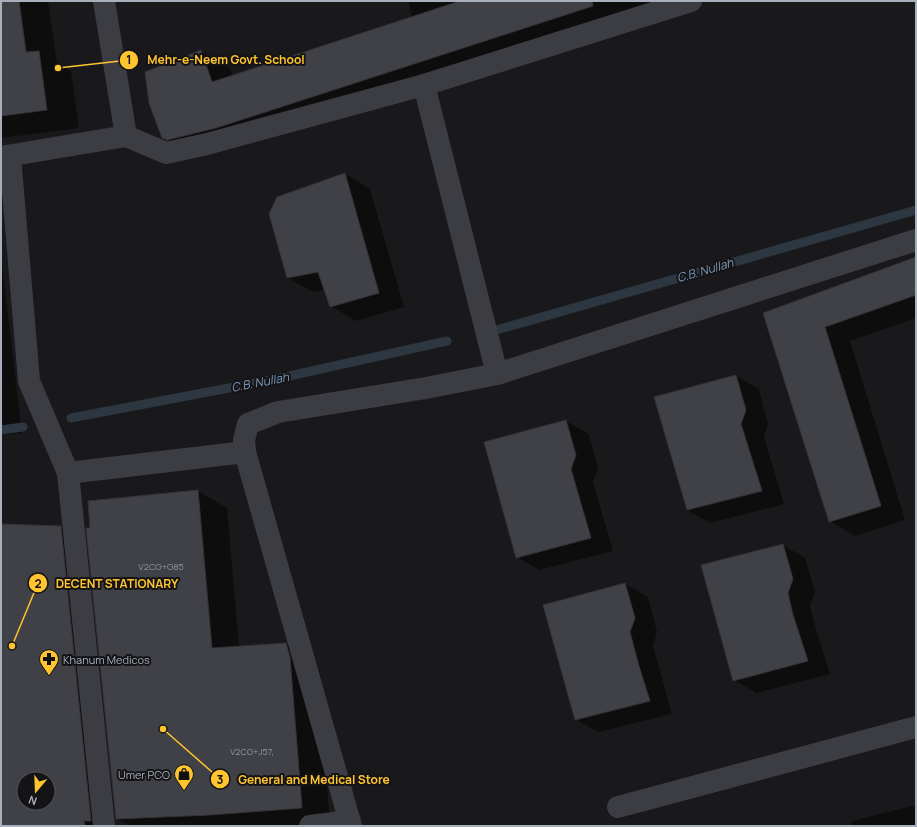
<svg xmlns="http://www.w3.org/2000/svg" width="917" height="827" font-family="Manrope,sans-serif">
<rect width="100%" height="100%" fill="#19191c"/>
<g fill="#0007" fill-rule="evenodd">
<path d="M1 1H48L57 63 71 71 79 128 1 138Z"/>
<path d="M409 1H689L246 145 197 156 163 137 201 51 230 68 233 76 412 18Z"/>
<path d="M345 174 370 189 404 307 356 321 331 306 325 290 313 292 288 278Z"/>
<path d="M1 256 22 433 1 435Z"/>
<path d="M916 258V318L850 341 905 520 855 536 830 521 764 314Z"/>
<path d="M736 376 759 389 768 424 764 437 784 504 710 523 687 510 655 398Z"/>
<path d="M566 421 589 434 598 468 593 482 613 551 539 570 517 557 485 442Z"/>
<path d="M198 491 227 508 239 647 286 644 315 660 319 675 330 826H129L117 819 92 529Z"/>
<path d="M1 525 61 527 86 542 115 826H1ZM24 779H48V803H24Z"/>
<path d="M783 545 805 558 815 592 810 606 816 629 830 674 756 693 734 680Z"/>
<path d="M625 584 648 597 657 632 653 646 672 714 598 732 575 719Z"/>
<path d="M916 805V826H850L852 821Z"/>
</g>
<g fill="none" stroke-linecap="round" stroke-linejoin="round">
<g stroke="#2d3741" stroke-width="9">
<path d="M493 331 916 210"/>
<path d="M71 418 271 380 447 341"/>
<path d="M1 430 23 427"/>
</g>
</g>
<g fill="#404146" stroke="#333338" fill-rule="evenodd">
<path d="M1 1H19L26 52 39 51 47 110 1 116Z"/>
<path d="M460 1H592L593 6 216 128 167 140 162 138 149 103 145 72 201 50 212 82Z"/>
<path d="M345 173 379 293 330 307 318 272 287 278 269 214 277 197Z"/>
<path d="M916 257V295L825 327 881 506 829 522 763 313Z"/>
<path d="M736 375 746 410 741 424 762 491 687 510 654 397Z"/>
<path d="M566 420 576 455 571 469 591 538 516 558 484 442Z"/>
<path d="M198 490 212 648 286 643 290 657 302 808 210 815 116 819 86 528H90L88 501Z"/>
<path d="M1 524 61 526 91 821H84L85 826H1ZM24 779H48V803H24Z"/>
<path d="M783 544 793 579 788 593 793 615 808 661 733 681 701 565Z"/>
<path d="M625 583 635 618 630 632 639 666 650 701 575 720 543 605Z"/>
</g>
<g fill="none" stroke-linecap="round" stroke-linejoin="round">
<g stroke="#3c3c43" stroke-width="22">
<path d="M104 1 126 136"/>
<path d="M424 85 497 374"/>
<path d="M10 156 29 381 68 473 104 826"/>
<path d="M1 157 126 136 166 153 207 144 424 85 691 1"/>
<path d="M245 452 244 440 248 424 278 412 426 388 497 374 916 240"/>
<path d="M68 473 245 452 351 826"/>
<path d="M618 807 916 727"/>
<path d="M310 826 350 821"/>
</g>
</g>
<defs>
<symbol id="pharmacy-pin" viewBox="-11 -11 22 30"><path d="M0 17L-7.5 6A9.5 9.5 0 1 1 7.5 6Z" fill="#ffc42e" stroke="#141417"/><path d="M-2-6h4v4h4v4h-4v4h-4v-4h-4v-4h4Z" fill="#111"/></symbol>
<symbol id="shop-pin" viewBox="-11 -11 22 30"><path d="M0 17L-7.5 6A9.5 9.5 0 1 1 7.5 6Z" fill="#ffc42e" stroke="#141417"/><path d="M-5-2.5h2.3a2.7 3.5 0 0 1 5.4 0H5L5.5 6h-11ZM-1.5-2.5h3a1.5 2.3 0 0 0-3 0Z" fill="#111"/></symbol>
</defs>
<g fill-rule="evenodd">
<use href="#pharmacy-pin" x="38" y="648" width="22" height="30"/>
<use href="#shop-pin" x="173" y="763" width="22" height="30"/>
</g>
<g text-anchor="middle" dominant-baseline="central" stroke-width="4" stroke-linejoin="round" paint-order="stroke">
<g font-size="9" fill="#90949e">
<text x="161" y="566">V2CG+G85</text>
<text x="252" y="751">V2CG+J57,</text>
</g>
<g font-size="11" fill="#aaafbc" stroke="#141417" text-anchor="start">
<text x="63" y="659">Khanum Medicos</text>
<text x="170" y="774" text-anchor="end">Umer PCO</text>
</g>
<g font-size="12" font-style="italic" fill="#7e9bba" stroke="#141417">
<text transform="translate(705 270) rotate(-16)">C.B. Nullah</text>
<text transform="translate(260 382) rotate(-11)">C.B. Nullah</text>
</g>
</g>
<path fill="none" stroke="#ffc42e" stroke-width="1.5" d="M58 68L129 60M12 646L38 583M163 729L220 779"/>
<g fill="#ffc42e" stroke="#141417" stroke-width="1.5">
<circle cx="58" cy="68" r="4"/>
<circle cx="12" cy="646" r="4"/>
<circle cx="163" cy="729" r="4"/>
<circle cx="129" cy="60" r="10"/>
<circle cx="38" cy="583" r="10"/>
<circle cx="220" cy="779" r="10"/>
</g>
<g font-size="12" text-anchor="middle" font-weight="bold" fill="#111">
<text x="129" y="64">1</text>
<text x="38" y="588">2</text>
<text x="220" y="784">3</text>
</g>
<g font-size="12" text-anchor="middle" font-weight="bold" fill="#ffc42e" stroke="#141417" stroke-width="4" stroke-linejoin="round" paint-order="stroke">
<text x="226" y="64">Mehr-e-Neem Govt. School</text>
<text x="117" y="588">DECENT STATIONARY</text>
<text x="314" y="784">General and Medical Store</text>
</g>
<rect width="917" height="827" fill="none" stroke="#aaafbc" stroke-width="4"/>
<g transform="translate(36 791) rotate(199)"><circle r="19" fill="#141417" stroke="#505259"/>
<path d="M0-3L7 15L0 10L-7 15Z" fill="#ffc42e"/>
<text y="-6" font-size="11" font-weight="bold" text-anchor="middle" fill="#aaafbc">N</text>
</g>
</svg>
